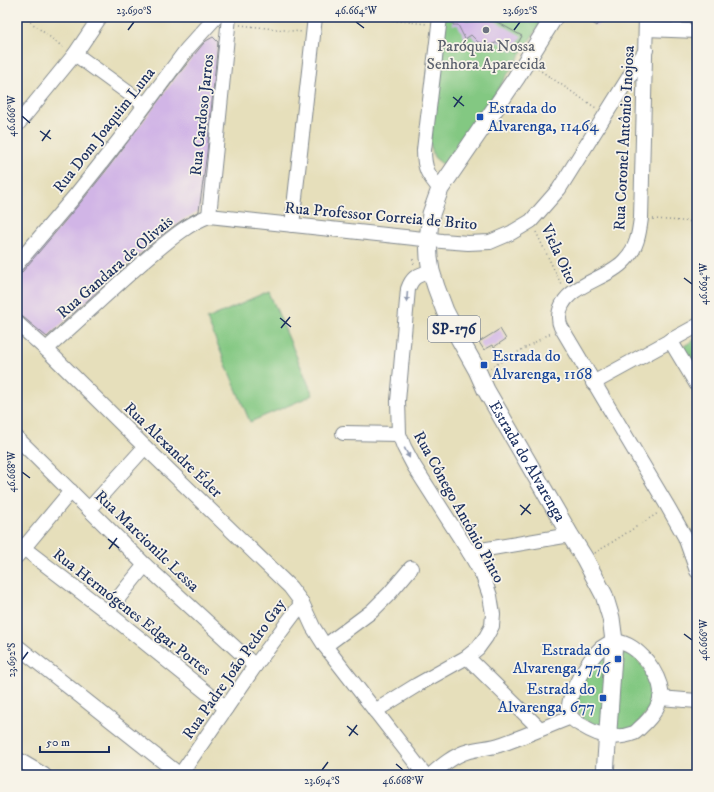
<svg xmlns="http://www.w3.org/2000/svg" width="714" height="792" font-family="'IM FELL DW Pica',serif">
<rect width="100%" height="100%" fill="#f7f3e8"/>
<filter id="ink" filterUnits="userSpaceOnUse"><feTurbulence type="fractalNoise" baseFrequency=".025" numOctaves="2"/><feDisplacementMap in="SourceGraphic" scale="8" xChannelSelector="R" yChannelSelector="G"/><feConvolveMatrix kernelMatrix="1 2 1 2 8 2 1 2 1" color-interpolation-filters="sRGB"/></filter>
<filter id="wash" filterUnits="userSpaceOnUse"><feTurbulence type="fractalNoise" baseFrequency=".012" numOctaves="4" result="noise"/><feDisplacementMap in="SourceGraphic" scale="16" xChannelSelector="R" yChannelSelector="G"/><feGaussianBlur stdDeviation="0.9" result="paint"/><feColorMatrix in="noise" values="0 0 0 0 0 0 0 0 0 0 0 0 0 0 0 0 0 1.4 0 .05"/><feComposite in="paint" operator="in"/></filter>
<g filter="url(#wash)">
<rect width="100%" height="100%" fill="#e6dfbb"/>
<g fill="#83c882" stroke="#4f7c70">
<path d="M444 17 544 18 447 168 434 157 430 143Z"/>
<path d="M269 292 313 395 250 422 207 319Z"/>
<path d="M697 338V377L681 348Z"/>
<path d="M614 646 629 651 647 671 654 684 656 699 633 730 611 732 582 719 577 709V694L588 670 605 650Z"/>
</g>
<g id="blocks">
<g fill="#d1b5e6">
<path d="M453 17H462L468 21 490 18 522 36 513 52 499 42 489 45 478 42 471 35 465 39 458 25H453Z"/>
<path d="M584 17H603L597 26Z"/>
<path d="M213 37 218 42 207 152 199 211 181 221 158 238 120 271 47 337 23 317 17 314V278L81 202 105 172 177 76 203 44 206 41Z"/>
<path d="M500 329 506 339 494 347 493 345 484 350 479 342Z"/>
</g>
</g>
</g>
<g filter="url(#ink)">
<use href="#blocks" fill-opacity="0" stroke="#80878c" stroke-width="1"/>
<g fill="none" stroke-linecap="round" stroke-linejoin="round">
<defs>
<g id="minor">
<path d="M440 17 424 150C424 169 428 175 440 189"/>
<path d="M646 17 641 218C639 234 637 248 625 260 607 281 559 285 559 318 559 321 560 325 561 327L668 507 685 537 697 571"/>
<path d="M646 29 697 31"/>
<path d="M75 54 145 105"/>
<path d="M17 125 75 54 100 17"/>
<path d="M209 216 229 17"/>
<path d="M292 225 315 17"/>
<path d="M17 264 74 197 98 167 123 135 187 49 216 17"/>
<path d="M17 323 47 350 145 447 290 587 302 603 313 627 325 646 425 775"/>
<path d="M670 340 697 385"/>
<path d="M47 350 52 344C85 315 117 284 150 256 168 241 187 224 209 216L442 241 468 243 490 242 511 233 531 221 559 189 646 50"/>
<path d="M593 383 697 326"/>
<path d="M343 433 399 434"/>
<path d="M17 438 145 565 255 666"/>
<path d="M89 509 145 447"/>
<path d="M17 543 107 612 226 708"/>
<path d="M469 552 570 535"/>
<path d="M17 556 71 491"/>
<path d="M107 612 145 565"/>
<path d="M614 641C629 643 637 650 647 661 653 669 660 680 661 691 661 706 651 718 641 727 639 729 636 732 634 733 626 736 617 737 610 736 600 736 589 730 581 725 577 723 572 719 570 715 563 699 589 659 601 648 605 645 609 643 614 641Z"/>
<path d="M17 646 180 775"/>
<path d="M325 646 372 611 389 594 411 568"/>
<path d="M467 657 540 729"/>
<path d="M660 698 697 701"/>
<path d="M375 711 417 685 467 657 478 648 486 637 492 626 493 614 490 596 483 576 469 552 414 466 404 447 399 434 398 401 408 289C413 275 418 276 431 271"/>
<path d="M17 759 44 775"/>
<path d="M180 775 255 666 302 603"/>
<path d="M431 775C442 765 454 755 469 751 480 748 492 748 502 744 525 736 548 726 571 717"/>
</g>
<g id="major">
<path id="s1" d="M554 17 516 78 440 189 431 214 428 239 429 258 431 271 436 287 445 311 459 338 477 370 486 390 570 535 585 559 604 595 611 618 614 641 605 775"/>
</g>
</defs>
<use href="#minor" stroke="#80878c" stroke-width="16"/>
<use href="#major" stroke="#80878c" stroke-width="19"/>
<g stroke="#80878c" stroke-width="1.5" stroke-dasharray="1 3" stroke-linecap="butt">
<path d="M24 17 64 48"/>
<path d="M365 17 427 24"/>
<path d="M240 25 302 32"/>
<path d="M538 69 596 108"/>
<path d="M653 219 697 222"/>
<path d="M536 232 562 286"/>
<path d="M413 259 414 265"/>
<path d="M490 368 551 333"/>
<path d="M595 553 658 513"/>
</g>
<use href="#minor" stroke="#fff" stroke-width="14"/>
<use href="#major" stroke="#fff" stroke-width="17"/>
</g>
<defs><path id="oneway-solid" d="M-6-.8H1V-3.2L6.5 0L1 3.2V.8H-6Z"/></defs>
<g fill="#8d97ae">
<use href="#oneway-solid" transform="translate(407 297) rotate(95)"/>
<use href="#oneway-solid" transform="translate(407 453) rotate(63)"/>
</g>
</g>
<path fill="none" stroke="#1b2f5e" stroke-width="1.5" d="M356 22 364 28M128 30 134 22M514 30 520 22M453 97 464 106M454 107 462 96M22 116 30 123M40 131 51 139M42 141 50 130M684 278 692 284M280 318 291 327M281 328 290 317M22 472 30 478M520 505 531 514M521 515 530 504M108 539 119 548M109 549 117 538M684 634 692 640M22 660 28 652M347 726 358 735M349 736 357 725M396 764 403 770M322 770 328 762"/>
<circle fill="#6b7280" stroke="#f7f3e8" stroke-width="1.5" cx="486" cy="30" r="4"/>
<g fill="#1a4fb4" stroke="#f7f3e8" stroke-width="1.5">
<rect x="476" y="113" width="8" height="8" rx="2"/>
<rect x="480" y="361" width="8" height="8" rx="2"/>
<rect x="614" y="655" width="8" height="8" rx="2"/>
<rect x="599" y="694" width="8" height="8" rx="2"/>
</g>
<g text-anchor="middle" dominant-baseline="central" stroke-width="3.5" stroke-linejoin="round" paint-order="stroke">
<rect fill="#f7f3e8" stroke="#5d6a87" stroke-width="1" x="428" y="316" width="52" height="26" rx="3"/>
<g font-size="15" font-weight="bold" fill="#1b2f5e">
<text x="454" y="329">SP-176</text>
</g>
<g font-size="16" fill="#5b616d" stroke="#f7f3e8">
<text x="486" y="46">Paróquia Nossa<tspan x="486" dy="18">Senhora Aparecida</tspan></text>
</g>
<g font-size="16" fill="#164399" stroke="#f7f3e8" text-anchor="start">
<text x="488" y="108">Estrada do<tspan x="488" dy="18">Alvarenga, 11464</tspan></text>
<text x="492" y="356">Estrada do<tspan x="492" dy="18">Alvarenga, 1168</tspan></text>
<text x="610" y="650" text-anchor="end">Estrada do<tspan x="610" dy="18">Alvarenga, 776</tspan></text>
<text x="595" y="689" text-anchor="end">Estrada do<tspan x="595" dy="18">Alvarenga, 677</tspan></text>
</g>
<g font-size="16" fill="#1b2f5e" stroke="#f7f3e8">
<text transform="translate(202 115) rotate(-84)">Rua Cardoso Jarros</text>
<text transform="translate(104 130) rotate(-52)">Rua Dom Joaquim Luna</text>
<text transform="translate(624 138) rotate(-87)">Rua Coronel Antônio Inojosa</text>
<text transform="translate(381 216) rotate(5)">Rua Professor Correia de Brito</text>
<text transform="translate(559 254) rotate(65)">Viela Oito</text>
<text transform="translate(115 267) rotate(-41)">Rua Gandara de Olivais</text>
<text transform="translate(173 450) rotate(44)">Rua Alexandre Éder</text>
<text stroke="none"><textPath href="#s1" startOffset="504">Estrada do Alvarenga</textPath></text>
<text transform="translate(459 507) rotate(61)">Rua Cônego Antônio Pinto</text>
<text transform="translate(147 541) rotate(44)">Rua Marcionilc Lessa</text>
<text transform="translate(132 612) rotate(38)">Rua Hermógenes Edgar Portes</text>
<text transform="translate(234 669) rotate(-55)">Rua Padre João Pedro Gay</text>
</g>
</g>
<rect width="714" height="792" fill="none" stroke="#f7f3e8" stroke-width="44"/>
<path d="M40 746v6h69v-6" fill="none" stroke="#1b2f5e" stroke-width="2"/>
<text x="46" y="746" font-size="12" fill="#1b2f5e" stroke="#f7f3e8" stroke-width="3" paint-order="stroke">50 m</text>
<rect x="22" y="22" width="670" height="748" fill="none" stroke="#1b2f5e" stroke-width="1.5"/>
<g font-size="10" text-anchor="middle" fill="#1b2f5e">
<text x="134" y="14">23.690°S</text>
<text x="356" y="14">46.664°W</text>
<text x="520" y="14">23.692°S</text>
<text transform="translate(11 116) rotate(-90)" y="4">46.666°W</text>
<text transform="translate(703 284) rotate(-90)" y="4">46.664°W</text>
<text transform="translate(11 472) rotate(-90)" y="4">46.668°W</text>
<text transform="translate(703 640) rotate(-90)" y="4">46.666°W</text>
<text transform="translate(11 660) rotate(-90)" y="4">23.692°S</text>
<text x="322" y="784">23.694°S</text>
<text x="403" y="784">46.668°W</text>
</g>
</svg>
